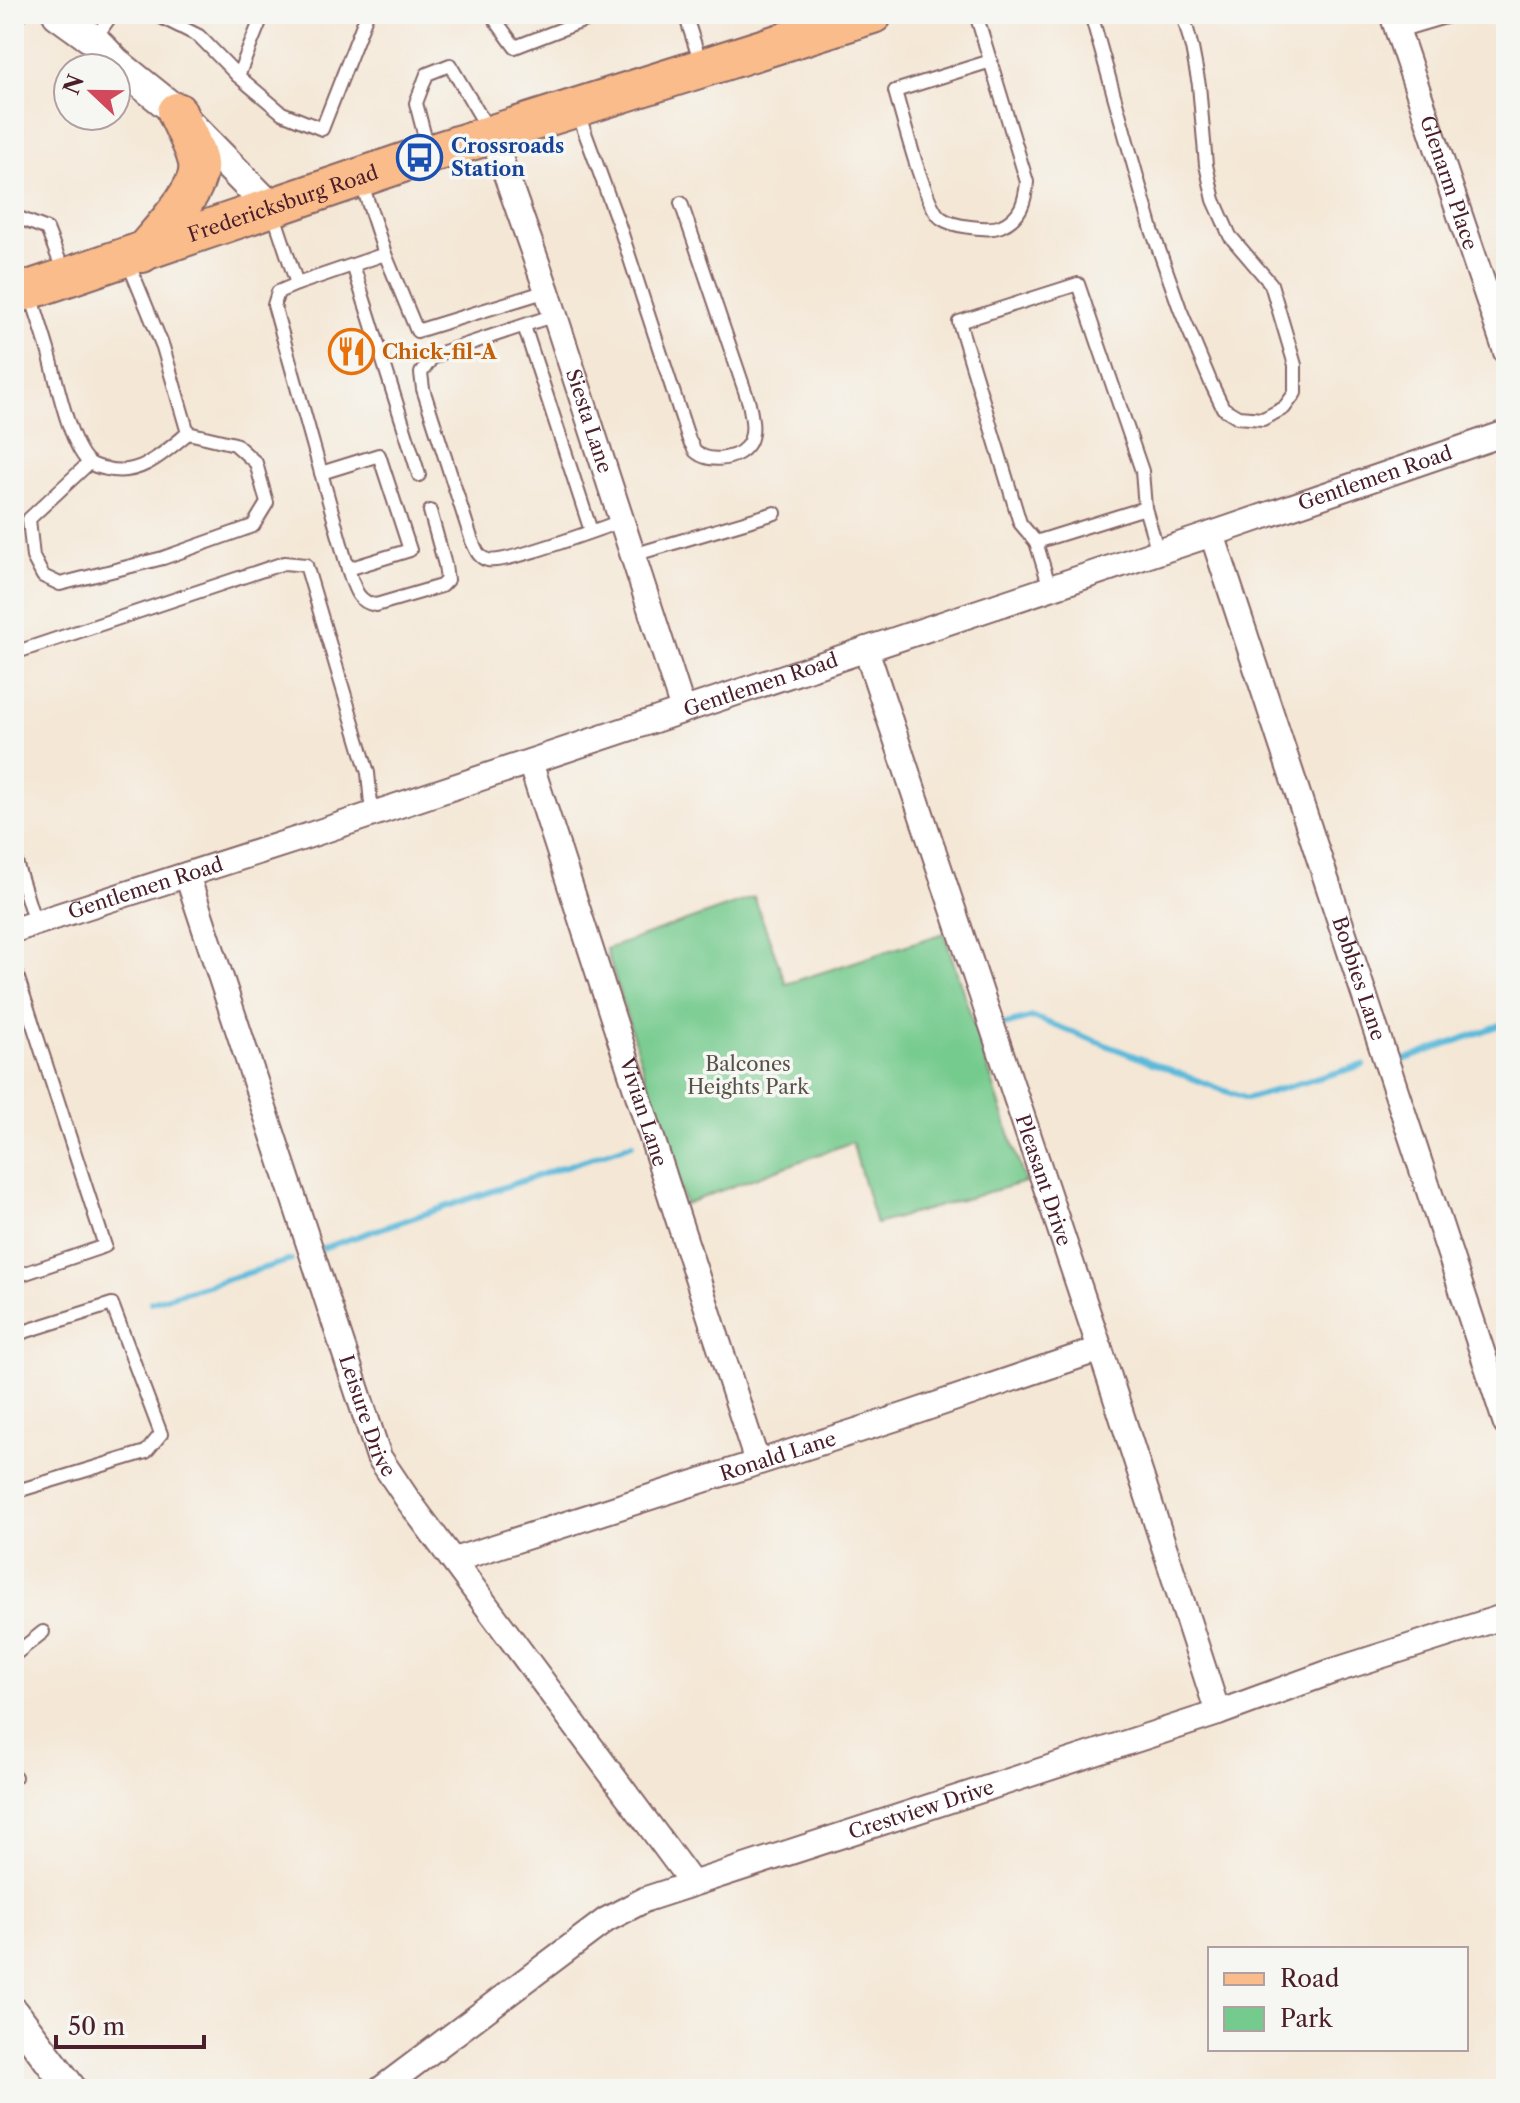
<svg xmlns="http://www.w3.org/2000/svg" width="1520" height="2103" font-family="'Libre Caslon Text',serif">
<rect width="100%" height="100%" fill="#f6f6f2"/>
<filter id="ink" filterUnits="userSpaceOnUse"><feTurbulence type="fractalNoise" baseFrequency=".0125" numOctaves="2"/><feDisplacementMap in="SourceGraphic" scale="16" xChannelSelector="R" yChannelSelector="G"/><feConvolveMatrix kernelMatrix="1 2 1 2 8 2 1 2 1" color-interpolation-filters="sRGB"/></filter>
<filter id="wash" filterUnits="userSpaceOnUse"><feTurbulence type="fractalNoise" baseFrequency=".006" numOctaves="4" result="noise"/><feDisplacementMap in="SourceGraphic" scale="32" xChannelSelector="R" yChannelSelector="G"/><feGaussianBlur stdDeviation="1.8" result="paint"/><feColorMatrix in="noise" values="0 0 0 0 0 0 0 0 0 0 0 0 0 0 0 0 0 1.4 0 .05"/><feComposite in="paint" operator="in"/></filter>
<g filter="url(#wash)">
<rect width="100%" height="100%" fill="#f4e7d5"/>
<path fill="#75ca8d" stroke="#60745c" stroke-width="2" d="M754 897 786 984 944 933 1025 1182 876 1224 852 1142 685 1204 606 949Z"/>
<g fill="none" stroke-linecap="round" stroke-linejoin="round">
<g stroke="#5bb9da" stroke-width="6">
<path d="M1003 1025 1033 1017 1246 1099 1363 1065"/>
<path d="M1401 1061 1506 1023"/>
<path d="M323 1248 632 1144"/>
<path d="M151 1302 291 1260"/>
</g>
</g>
</g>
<g filter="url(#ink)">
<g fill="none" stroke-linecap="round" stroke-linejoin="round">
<defs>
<g id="service">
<path d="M120 14 159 16 199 36 238 76 263 14"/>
<path d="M491 14 515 47 601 14"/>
<path d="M685 14 701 64"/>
<path d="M976 14 1027 182C1025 202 1021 217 1001 226 992 230 979 228 970 227 961 226 949 224 941 218 925 207 902 115 895 91L991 61"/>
<path d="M1091 14 1152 230 1180 309 1211 383 1223 408 1238 417 1263 419 1284 408 1295 393V365L1271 284 1230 236 1214 200 1206 165 1199 85 1192 48 1183 14"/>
<path d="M1347 14 1348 16 1357 14"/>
<path d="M14 21 21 14"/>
<path d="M1398 31 1455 14"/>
<path d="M94 40 112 14"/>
<path d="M238 76 282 113 322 129 367 14"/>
<path d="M577 111 619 225 689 440C689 440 695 450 695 451 710 465 742 459 750 441 755 429 751 415 749 403L681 203"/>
<path d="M428 149 416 103 427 74 450 65 488 129"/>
<path d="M361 181 385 254 417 331 547 291"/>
<path d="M273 212 297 284 278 292 274 305 348 569C354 586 356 602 376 605L441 586 447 580 445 565 430 511"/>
<path d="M14 216 47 229 65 275"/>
<path d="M353 265 419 475"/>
<path d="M297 284 385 254"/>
<path d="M30 293C37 313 43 333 49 353 56 378 70 448 90 463 94 466 102 468 107 469 140 477 165 452 188 433L163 347 128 262"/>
<path d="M555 315 444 352 431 359 421 373 423 389 472 541C476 549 478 558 488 560 504 565 600 528 622 521"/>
<path d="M524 326 591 531"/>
<path d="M89 463 29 519 33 557 43 576 60 584 163 558 253 526 267 503 256 463 235 444 188 433"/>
<path d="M321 473 379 455 410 550 348 569"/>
<path d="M1036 542 1020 523 959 322 1078 284 1142 471 1145 508"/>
<path d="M633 555 775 513"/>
<path d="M1050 588 1036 542 1145 508 1158 552"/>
<path d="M14 653 284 563 306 565 368 773 372 814"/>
<path d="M14 856 35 923"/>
<path d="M14 966 105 1246 14 1277"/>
<path d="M14 1335 112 1304 161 1434 146 1452 14 1492"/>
<path d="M14 1655 43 1632"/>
<path d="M14 1777H15"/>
</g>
<g id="minor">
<path id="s1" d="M1392 14 1506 352"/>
<path id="s2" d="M492 135 547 291 683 710"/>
<path id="s3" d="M1212 534 1506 1424"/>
<path id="s4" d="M866 649 1100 1349 1218 1713"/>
<path id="s5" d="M530 762 757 1462"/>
<path id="s6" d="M187 875 379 1457 408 1500 692 1883"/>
<path id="s7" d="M14 930 298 839 1212 534 1506 433"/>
<path id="s8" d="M454 1560 906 1415 1100 1349"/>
<path id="s9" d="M381 2089 606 1920 646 1899 1218 1713 1333 1671 1506 1616"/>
</g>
<g id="tertiary">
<path d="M58 14 94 40 116 63 177 112 272 209"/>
<path d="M14 2013 71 2089"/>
</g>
<g id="primary">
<path d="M142 253C158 234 202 189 198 164 196 149 183 127 177 112"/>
<path id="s10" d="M14 295 420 157 873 14"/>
</g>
</defs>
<use href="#service" stroke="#866566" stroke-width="16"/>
<use href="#minor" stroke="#866566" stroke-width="28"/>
<use href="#tertiary" stroke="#866566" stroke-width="34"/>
<use href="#primary" stroke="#866566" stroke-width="42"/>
<use href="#service" stroke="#fff" stroke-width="12"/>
<use href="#minor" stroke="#fff" stroke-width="24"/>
<use href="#tertiary" stroke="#fff" stroke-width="30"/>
<use href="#primary" stroke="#f9bc8a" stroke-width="38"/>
</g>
</g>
<defs>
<symbol id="bus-ring" viewBox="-11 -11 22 22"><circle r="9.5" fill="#f6f6f2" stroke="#1a4fb4" stroke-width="1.5"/><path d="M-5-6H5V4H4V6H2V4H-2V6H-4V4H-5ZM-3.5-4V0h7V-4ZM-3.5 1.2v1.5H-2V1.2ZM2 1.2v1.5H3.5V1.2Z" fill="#1a4fb4"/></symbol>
<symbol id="restaurant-ring" viewBox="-11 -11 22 22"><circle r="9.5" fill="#f6f6f2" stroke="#e8710a" stroke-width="1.5"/><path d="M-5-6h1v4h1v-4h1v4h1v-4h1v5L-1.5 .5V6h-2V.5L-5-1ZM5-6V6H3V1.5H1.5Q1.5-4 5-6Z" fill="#e8710a"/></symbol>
</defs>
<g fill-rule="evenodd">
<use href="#bus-ring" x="394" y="132" width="51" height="51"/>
<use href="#restaurant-ring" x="326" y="326" width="51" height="51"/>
</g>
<g text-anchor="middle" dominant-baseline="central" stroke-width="7" stroke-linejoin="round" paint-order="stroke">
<g font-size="20" font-weight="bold" fill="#164399" stroke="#f6f6f2" text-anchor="start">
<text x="451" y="146">Crossroads<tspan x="451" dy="23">Station</tspan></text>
</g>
<g font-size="20" fill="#4a1f2b" stroke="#f6f6f2">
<text stroke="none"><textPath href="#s1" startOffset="178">Glenarm Place</textPath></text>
<text stroke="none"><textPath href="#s10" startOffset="284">Fredericksburg Road</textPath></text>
<text stroke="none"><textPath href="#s2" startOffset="302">Siesta Lane</textPath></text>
<text stroke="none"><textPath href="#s7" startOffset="1434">Gentlemen Road</textPath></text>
<text stroke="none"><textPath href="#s7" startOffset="786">Gentlemen Road</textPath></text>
<text stroke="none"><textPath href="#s7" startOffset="138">Gentlemen Road</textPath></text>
<text stroke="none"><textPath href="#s3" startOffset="468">Bobbies Lane</textPath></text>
<text stroke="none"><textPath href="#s5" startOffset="368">Vivian Lane</textPath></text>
<text stroke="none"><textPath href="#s4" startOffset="560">Pleasant Drive</textPath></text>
<text stroke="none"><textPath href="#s6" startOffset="570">Leisure Drive</textPath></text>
<text stroke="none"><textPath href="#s8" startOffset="340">Ronald Lane</textPath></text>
<text stroke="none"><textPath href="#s9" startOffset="616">Crestview Drive</textPath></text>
</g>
<g font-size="20" font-weight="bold" fill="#c56008" stroke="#f6f6f2" text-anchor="start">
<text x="382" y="352">Chick-fil-A</text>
</g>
<g font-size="20" fill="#575248" stroke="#f6f6f2">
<text x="748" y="1064">Balcones<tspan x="748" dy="23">Heights Park</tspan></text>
</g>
</g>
<rect width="1520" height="2103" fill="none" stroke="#f6f6f2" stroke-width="48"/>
<rect x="1208" y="1947" width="260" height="104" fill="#f6f6f2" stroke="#b1a0a2" stroke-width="2"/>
<rect x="1224" y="1973" width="40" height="12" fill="#f9bc8a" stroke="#b1a0a2" stroke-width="2"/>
<text x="1280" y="1987" font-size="24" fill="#4a1f2b">Road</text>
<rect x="1224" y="2007" width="40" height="24" fill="#75ca8d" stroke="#b1a0a2" stroke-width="2"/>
<text x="1280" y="2027" font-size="24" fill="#4a1f2b">Park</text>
<g transform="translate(92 92) rotate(292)"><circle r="38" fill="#f6f6f2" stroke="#b1a0a2" stroke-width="2"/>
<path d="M0-6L14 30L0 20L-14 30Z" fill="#d1495b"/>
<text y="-12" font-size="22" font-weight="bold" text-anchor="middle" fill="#4a1f2b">N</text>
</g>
<path d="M56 2035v12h148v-12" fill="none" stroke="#4a1f2b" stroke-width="4"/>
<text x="68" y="2035" font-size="24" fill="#4a1f2b" stroke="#f6f6f2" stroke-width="6" paint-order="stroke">50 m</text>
</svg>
